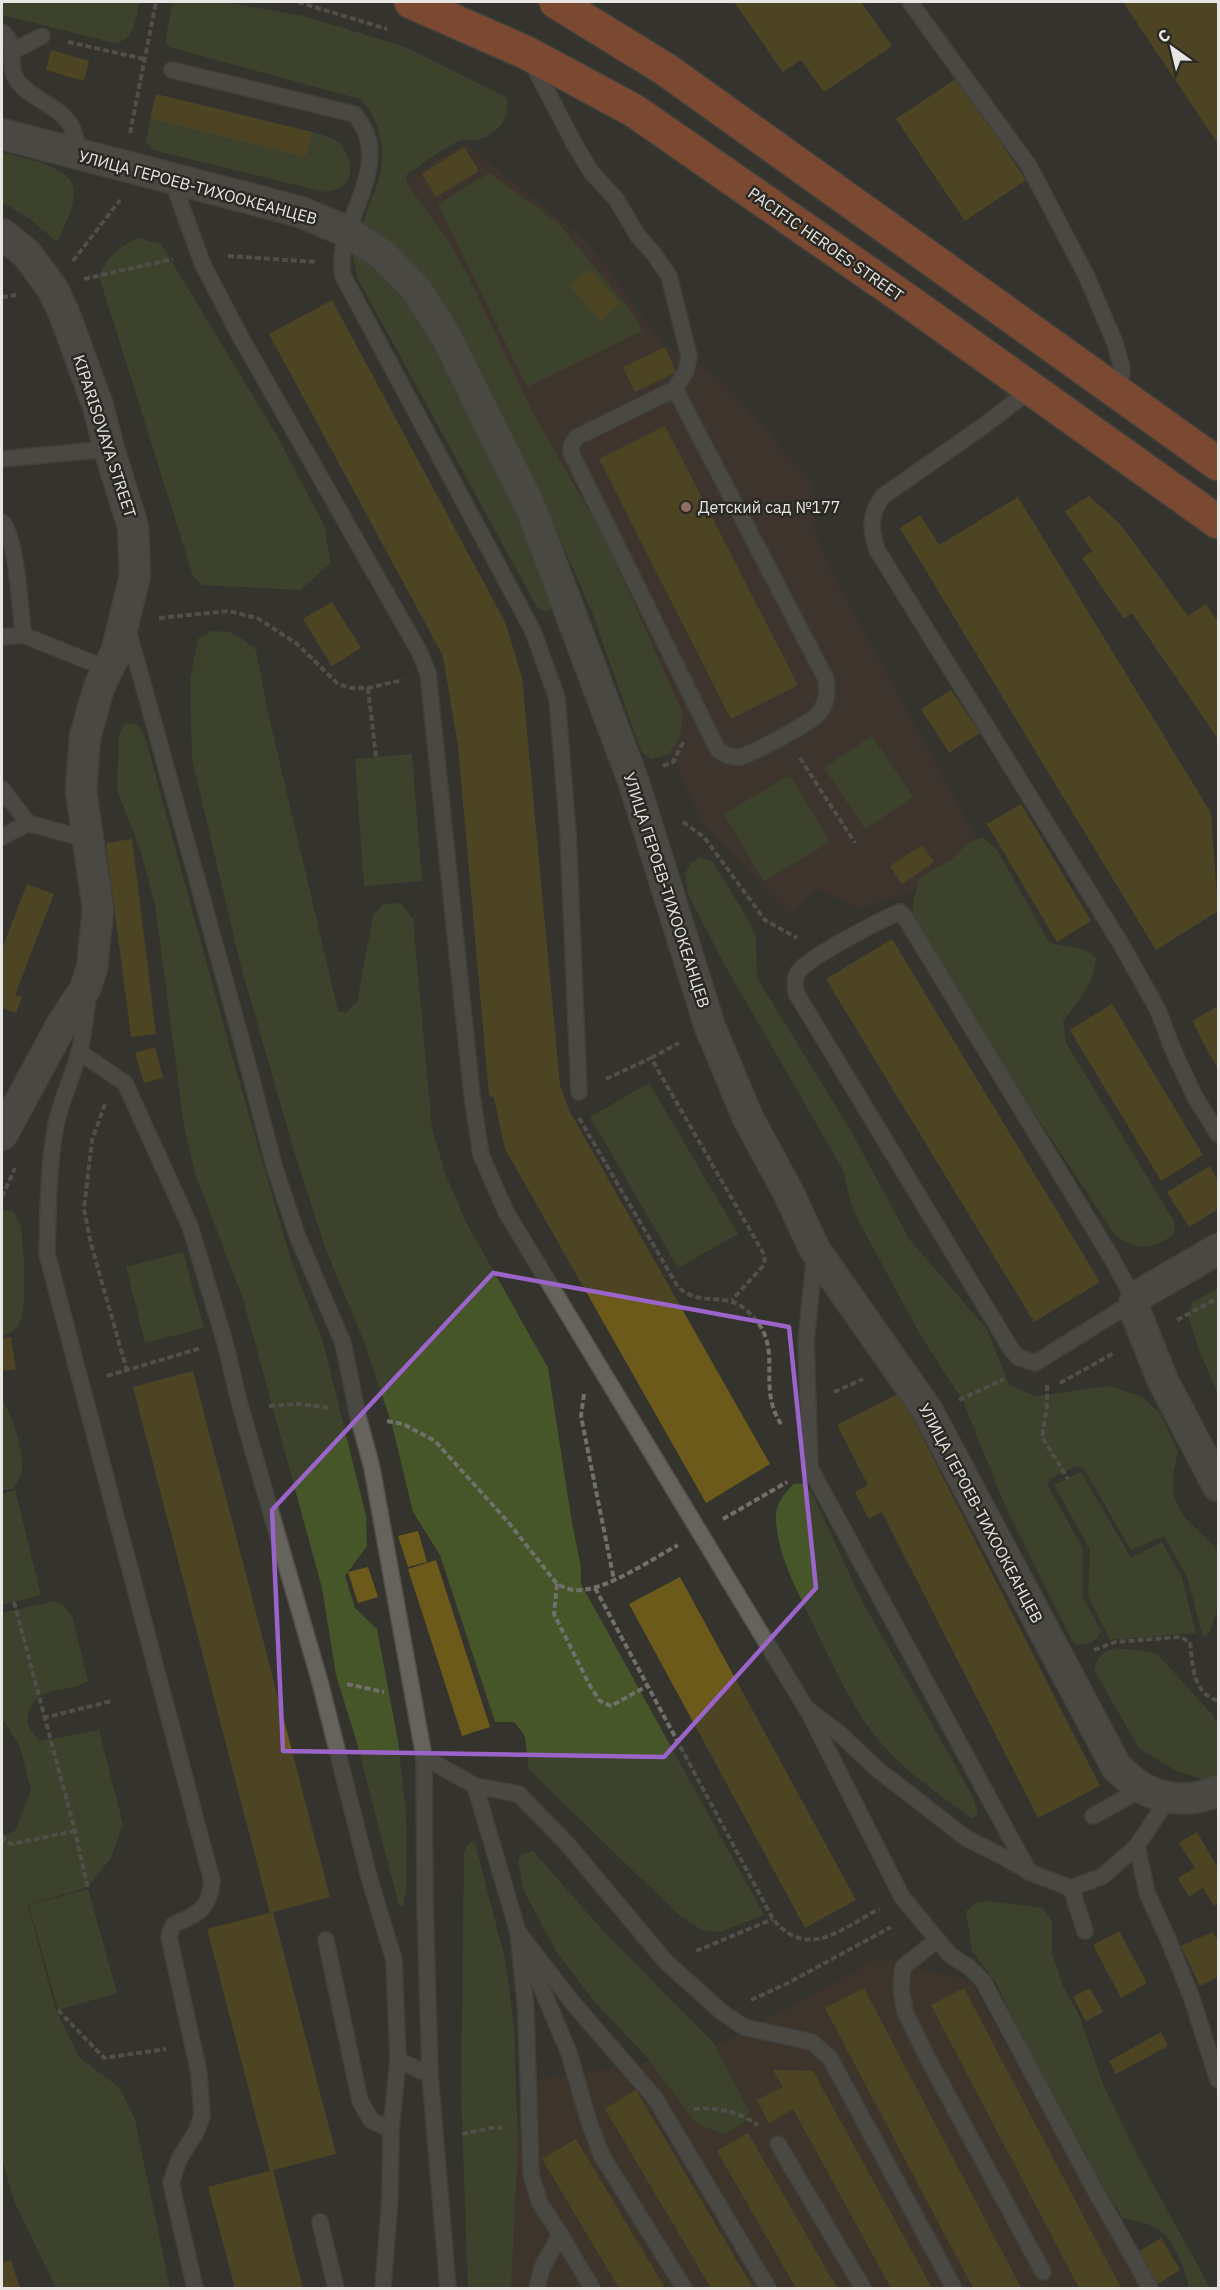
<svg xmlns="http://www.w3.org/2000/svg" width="1220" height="2290" font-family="'IBM Plex Sans',sans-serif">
<rect width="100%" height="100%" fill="#35332d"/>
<path fill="#48362c" d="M878 1959 970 1980 1140 2288H505L522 2082 701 2054Z"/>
<path fill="#48362e" d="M465 143 575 232 597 254 665 347 689 356 724 382 812 482 815 531 833 574 982 848 906 894 859 909 817 889 790 915 701 821 486 343 371 202Z"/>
<g fill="#465629">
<path d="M2 2H139C136 19 135 41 114 43L2 15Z"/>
<path d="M173 2H223L304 16 405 47 506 97C513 118 494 138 474 140 469 141 464 139 459 141 444 147 422 165 407 174L406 180 414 194 446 237 469 278 533 413 606 541 683 714 680 736 668 755 651 759 641 751 592 612 543 500 506 422 459 332 365 232C361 216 373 198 378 182 387 155 381 118 360 99L169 47 165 41Z"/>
<path d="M150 118 306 157 312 132C322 135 332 137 339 143 344 147 347 154 349 160 354 180 344 189 325 192L153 150 146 142Z"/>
<path d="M2 152C23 159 75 165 74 193 74 209 63 227 57 242L30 219 2 202Z"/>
<path d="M489 173 558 223 634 315 642 331 527 387 438 204Z"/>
<path d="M138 238 161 244 276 434 324 525 331 563 300 590 202 585 193 576 99 276C108 254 117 249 138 238Z"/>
<path d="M358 254 376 264 409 298 438 346 517 512 551 602 550 609 545 612 537 607 357 277 353 256Z"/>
<path d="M211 631 229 632 244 640 256 650 267 708 338 1011 346 1013 357 1002 373 916 383 904 401 903 413 919 432 1128 445 1173 466 1222 548 1368 572 1523 581 1568V1584L764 1915 720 1932 702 1930 679 1915 529 1770 525 1736 514 1722H495L440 1555 413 1512 392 1425 364 1342 325 1247 294 1151 241 967 192 759 190 680 198 639Z"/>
<path d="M126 723 138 725 145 737 230 1049 290 1257 323 1342 366 1516 367 1546 345 1576 355 1608 377 1629 398 1741 406 1814 407 1882 403 1907 399 1906 357 1743 336 1675 322 1588 243 1299 195 1173 184 1126 155 904 141 853 117 789 119 734Z"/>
<path d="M872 736 913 797 865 829 824 768Z"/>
<path d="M412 754 422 881 364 886 355 759Z"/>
<path d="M790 775 830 842 764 881 724 814Z"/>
<path d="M983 837 997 850 1049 942C1065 948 1083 945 1096 958 1093 985 1079 1001 1063 1021L1066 1043 1175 1223 1173 1235C1151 1250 1136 1251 1115 1235L969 1014 913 914V901L920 877 951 860 968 843Z"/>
<path d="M700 857 713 862 746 916 756 936 757 978 851 1131 909 1239 986 1328 1010 1386 1036 1396 1109 1386 1142 1397 1161 1414 1178 1452 1173 1473V1494L1183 1516 1216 1548 1218 1557C1219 1582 1220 1617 1207 1636L1203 1637 1187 1576 1164 1536 1131 1550 1084 1469 1077 1466 1051 1478 1047 1484 1083 1549V1597L1101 1631C1098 1641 1086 1647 1076 1644L1072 1640 1006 1508 963 1401 921 1336 859 1222 851 1204 843 1170 723 962 688 894 685 874 691 863Z"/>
<path d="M649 1083 738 1234 678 1268 590 1117Z"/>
<path d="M2 1210 13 1211C16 1216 20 1222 21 1228 24 1245 27 1308 20 1322 16 1330 10 1334 2 1336Z"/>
<path d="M183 1252 204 1328 145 1343 126 1267Z"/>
<path d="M1218 1288V1393L1198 1348 1188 1315 1192 1303Z"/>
<path d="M2 1398C13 1420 23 1445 22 1470 21 1476 17 1482 14 1488L2 1491Z"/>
<path d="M1081 1472 1131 1558 1162 1542 1182 1578 1196 1633 1110 1640 1088 1596 1090 1549 1054 1485Z"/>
<path d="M802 1483 811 1491 862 1601 973 1797 978 1815 971 1818C938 1794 899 1767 874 1734 849 1702 832 1663 814 1626 798 1592 778 1558 776 1519 775 1505 784 1493 794 1484Z"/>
<path d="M15 1490 41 1595 2 1605V1494Z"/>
<path d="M55 1601 64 1606 72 1616 88 1681C67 1695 40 1682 29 1712 24 1724 32 1733 40 1741L99 1730 123 1824 111 1858 88 1887 28 1905 56 2011 80 2058 120 2088 135 2120 170 2288H56L15 2203 2 2160V1836L15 1831 31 1790 19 1744 2 1719V1613Z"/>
<path d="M1117 1648 1156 1653 1213 1715 1218 1725V1773L1206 1781 1175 1770 1139 1748 1094 1670C1098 1657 1104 1650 1117 1648Z"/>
<path d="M470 1843H475L506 1963 514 2028 518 2142 511 2288H468L461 2095 464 1853 466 1847Z"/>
<path d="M533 1851 605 1933 713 2042 749 2111 744 2123 723 2134 696 2123 645 2055 593 2000 556 1951 523 1889 518 1860 524 1853Z"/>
<path d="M88 1889 117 1993 58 2010 29 1905Z"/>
<path d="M989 1901 1042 1908 1052 1921V1953L1063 1986 1079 2015 1104 2087 1142 2164 1210 2288H1189C1186 2271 1176 2245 1163 2233 1153 2223 1136 2221 1123 2218L1106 2191 1016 2025 996 1982 972 1951 966 1911 978 1902Z"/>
</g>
<g fill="#6c5a1a">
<path d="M734 2H861L892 46 824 92 801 60 783 72Z"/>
<path d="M1123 2H1218V144Z"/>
<path d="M51 50 89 61 84 81 46 70Z"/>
<path d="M957 78 1026 180 965 221 896 119Z"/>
<path d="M156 94 312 132 306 157 150 118Z"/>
<path d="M464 147 479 171 436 197 422 174Z"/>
<path d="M590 269 620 304 601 321 570 286Z"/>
<path d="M332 300 505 622 511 641 522 678 560 1085 569 1110 770 1464 706 1503 505 1149 494 1098 489 1095 458 746 443 656 269 334Z"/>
<path d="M665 347 676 372 635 392 623 367Z"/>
<path d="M665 426 798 685 731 719 599 459Z"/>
<path d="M1089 496 1120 524 1188 616 1206 604 1218 622V739L1132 613 1124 619 1082 558 1092 551 1065 511Z"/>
<path d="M1018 497 1211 813 1218 911 1156 950 900 528 920 515 939 545Z"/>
<path d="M332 602 361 648 332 666 303 619Z"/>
<path d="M951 690 980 733 949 753 921 709Z"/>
<path d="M1021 804 1091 921 1057 942 987 824Z"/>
<path d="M132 839 156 1034 131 1037 106 843Z"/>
<path d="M922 845 934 862 902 884 890 866Z"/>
<path d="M27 884 54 894 15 995 22 997 16 1013 2 1008V949Z"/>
<path d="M892 939 1100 1282 1034 1322 826 979Z"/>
<path d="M1112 1004 1203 1155 1161 1181 1070 1030Z"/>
<path d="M1218 1006V1070L1192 1021Z"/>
<path d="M155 1047 163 1078 144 1083 135 1053Z"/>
<path d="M1210 1166 1218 1181V1209L1189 1227 1167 1192Z"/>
<path d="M11 1337 16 1369 2 1371V1339Z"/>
<path d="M193 1371 330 1897 273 1912 336 2154 273 2170 303 2288H235L208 2187 270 2171 207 1929 270 1913 133 1387Z"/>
<path d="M900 1393 1100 1786 1038 1818 882 1512 869 1519 855 1492 868 1485 837 1425Z"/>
<path d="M418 1531 427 1562 408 1567 398 1536Z"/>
<path d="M436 1560 490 1727 462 1736 408 1569Z"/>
<path d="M368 1567 378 1597 358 1603 348 1572Z"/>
<path d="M680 1577 856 1900 805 1928 629 1604Z"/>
<path d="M1197 1832 1218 1868V1903L1214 1906 1203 1888 1189 1897 1178 1878 1195 1868 1179 1843Z"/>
<path d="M1119 1931 1147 1983 1121 1998 1093 1945Z"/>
<path d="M1213 1932 1218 1943V1977L1200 1986 1181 1946Z"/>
<path d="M864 1988 1021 2288H973L825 2008Z"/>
<path d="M964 1988 1121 2288H1079L931 2005Z"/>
<path d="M1090 1988 1103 2012 1086 2021 1073 1997Z"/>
<path d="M1161 2032 1168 2046 1116 2074 1109 2061Z"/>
<path d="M773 2070 813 2071 932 2288H891L793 2109 769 2123 757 2100 783 2087Z"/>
<path d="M636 2090 753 2288H711L605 2109Z"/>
<path d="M748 2133 837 2288H796L717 2151Z"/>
<path d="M576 2139 665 2288H619L542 2159Z"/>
<path d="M1161 2238 1180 2270 1158 2284 1138 2252Z"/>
<path d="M11 2260 20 2288H2V2263Z"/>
</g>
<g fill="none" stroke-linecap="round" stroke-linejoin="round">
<defs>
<g id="service">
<path d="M910 2 1029 166 1087 277 1115 343 1122 368 1121 380 1117 391"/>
<path d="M2 32C20 47 6 63 16 79 30 100 61 105 72 128 76 136 77 146 79 155"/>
<path d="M13 51 42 36"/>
<path d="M531 61 576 147 592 173 616 199 638 236 654 254 669 276 689 356 686 371 675 389 577 437 572 444 571 453 718 750C725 754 731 758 740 757 752 754 810 723 818 714 827 704 828 692 826 679L675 389"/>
<path d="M172 70 354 114C399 164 333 222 343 276L533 631 557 698 568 833 579 1092"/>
<path d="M171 177 203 265 240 336 419 651 428 673 472 1096 481 1155 506 1212 806 1708 840 1734 877 1769 966 1838 1000 1855 1029 1872 1071 1888 1103 1876 1137 1846 1169 1797"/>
<path d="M1032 389 982 427 883 496C869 516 870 528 877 550L1121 944 1158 1010 1173 1050 1195 1097 1218 1134"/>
<path d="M2 459 109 449"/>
<path d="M2 522C16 534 21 613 23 635L108 669"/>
<path d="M128 630 240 1035 275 1169 297 1235 343 1343 358 1416 372 1468 424 1757"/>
<path d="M2 637 23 635"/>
<path d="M2 789 28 823 89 840"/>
<path d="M2 837 28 823"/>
<path d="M900 912 906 919 1111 1257 1135 1301 1035 1363 1018 1357 1011 1349 796 993C795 986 794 976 799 971 811 956 880 920 900 912Z"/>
<path d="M88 998C85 1017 84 1038 78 1056 71 1082 59 1104 55 1130 48 1171 48 1213 47 1254L212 1881C209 1911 198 1913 173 1925L169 1937 199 2073 202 2116 196 2132 179 2159 171 2183 195 2288"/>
<path d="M79 1052 125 1083 190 1226 224 1339 241 1409 320 1682 369 1877 394 1960 398 2060 391 2130 390 2197 383 2288"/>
<path d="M815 1253 806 1341 810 1468 1029 1872"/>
<path d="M807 1709 902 1897 950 1955 969 1967 983 1981 1089 2179 1150 2288"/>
<path d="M475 1786 518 1932 569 2053 589 2122 602 2156 684 2288"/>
<path d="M1093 1816 1142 1789"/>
<path d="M1137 1846 1147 1893 1168 1939 1191 1996 1218 2080"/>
<path d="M1071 1888 1085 1931"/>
<path d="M326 1940 360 2101 371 2120 391 2130"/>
<path d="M937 1940 903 1967 901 1988 905 2012 927 2057 1043 2272"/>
<path d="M398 2060 430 2075"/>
<path d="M778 2144 863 2288"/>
<path d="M320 2222 336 2288"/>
<path d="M560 2234 592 2288"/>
<path d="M448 2288 430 2075 425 1904 424 1757 475 1786 519 1794 569 1846 666 1962 723 2013 744 2027 812 2042 830 2058 954 2288"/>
<path d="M537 2288 542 2268 560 2234 540 2203 531 2175 526 2011 518 1932 572 2002 655 2098 768 2288"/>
</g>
<g id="minor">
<path d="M2 134 301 212 348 232 383 255 417 290 447 338 530 506 633 780 710 1027 748 1118 788 1192 815 1250 927 1410 1117 1768C1126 1775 1134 1784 1144 1789 1167 1801 1196 1802 1218 1790"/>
<path d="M2 234 27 254 52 288 64 313 98 406 109 449 133 527 135 575 117 650 99 687 85 737 81 790 98 909 92 968 85 989 62 1024 2 1135"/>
<path d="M1218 1249 1141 1294 1135 1301V1311L1163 1381 1218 1486"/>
</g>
<g id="trunk">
<path d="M411 2 527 53 633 110 904 298 1218 522"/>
<path d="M556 2 665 69 1218 464"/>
</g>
</defs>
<use href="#service" stroke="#51504a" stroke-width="18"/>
<use href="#minor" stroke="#51504a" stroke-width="33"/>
<use href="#trunk" stroke="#51504a" stroke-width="36"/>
<g stroke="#706f69" stroke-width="4" stroke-dasharray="6 3" stroke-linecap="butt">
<path d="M298 2 387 29"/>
<path d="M68 42 144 59"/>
<path d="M130 133 156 2"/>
<path d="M228 256 317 262"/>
<path d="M73 261 120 200"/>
<path d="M84 279 173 259"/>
<path d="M2 297 16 295"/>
<path d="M159 618 229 611 257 618 296 643 338 684 351 688H368L403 680"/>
<path d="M368 688 376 757"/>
<path d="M800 758 855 843"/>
<path d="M663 766 673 762 684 741"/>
<path d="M683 822 704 837 765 920 797 938"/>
<path d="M651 1058 679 1043"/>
<path d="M606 1079 651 1058 758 1244 765 1256 764 1265 732 1300"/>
<path d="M105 1104 92 1140 84 1209 91 1244 127 1371"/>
<path d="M579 1118 678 1287C701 1308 724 1291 745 1309 789 1346 754 1382 781 1424"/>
<path d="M2 1197 15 1168"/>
<path d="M1177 1320 1218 1298"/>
<path d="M107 1376 201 1348"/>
<path d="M1060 1383 1114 1353"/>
<path d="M1047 1385V1407L1042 1437 1068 1479"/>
<path d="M834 1392 863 1379"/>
<path d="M584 1394 581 1416 614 1580"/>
<path d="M959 1400 1004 1379"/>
<path d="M269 1406 298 1404 330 1408"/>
<path d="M387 1421 403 1424 435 1441 509 1523 557 1584C562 1586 568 1590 574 1590 603 1593 652 1559 678 1545"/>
<path d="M723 1519 787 1482"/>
<path d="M557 1584 554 1614 590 1686 600 1701 611 1706 647 1686"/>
<path d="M595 1588 773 1919C808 1961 841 1929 879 1909"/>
<path d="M14 1602 75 1831 88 1889"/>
<path d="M1094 1650 1115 1642 1180 1637 1190 1642C1193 1666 1192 1692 1218 1701"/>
<path d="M347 1684 384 1692"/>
<path d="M43 1718 112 1701"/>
<path d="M2 1836 6 1842 12 1844 75 1831"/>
<path d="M696 1951 773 1919"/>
<path d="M751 2000 788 1983 891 1927"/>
<path d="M58 2010 104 2058 166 2049"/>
<path d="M694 2109C716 2107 740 2112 758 2125"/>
<path d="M462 2134 496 2127 502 2128"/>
</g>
<use href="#service" stroke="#65635c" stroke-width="15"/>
<use href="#minor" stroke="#65635c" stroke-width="30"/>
<use href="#trunk" stroke="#d06436" stroke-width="33"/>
</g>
<path d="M0 0H1220V2290H0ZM493 1273 789 1327 816 1588 664 1757 283 1751 272 1510Z" fill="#35332d" fill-opacity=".55" fill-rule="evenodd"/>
<path fill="none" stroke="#9b64ca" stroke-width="4.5" stroke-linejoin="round" d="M493 1273 789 1327 816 1588 664 1757 283 1751 272 1510Z"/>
<circle fill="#8d6e63" stroke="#2b2923" stroke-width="2" cx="686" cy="507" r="6"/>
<g text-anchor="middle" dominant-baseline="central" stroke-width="5" stroke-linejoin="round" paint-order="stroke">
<g font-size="16" fill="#e7e6e2" stroke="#2b2923">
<text transform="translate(198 187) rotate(15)">УЛИЦА ГЕРОЕВ-ТИХООКЕАНЦЕВ</text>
<text transform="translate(826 244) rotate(35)">PACIFIC HEROES STREET</text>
<text transform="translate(105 436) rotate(72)">KIPARISOVAYA STREET</text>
<text transform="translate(667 890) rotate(72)">УЛИЦА ГЕРОЕВ-ТИХООКЕАНЦЕВ</text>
<text transform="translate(981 1513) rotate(62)">УЛИЦА ГЕРОЕВ-ТИХООКЕАНЦЕВ</text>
</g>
<g font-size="16" fill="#e7e6e2" stroke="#2b2923" text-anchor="start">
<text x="698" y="507">Детский сад №177</text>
</g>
</g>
<rect width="1220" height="2290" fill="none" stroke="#e7e6e2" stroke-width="6"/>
<g transform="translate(1172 48) rotate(326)" stroke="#2b2923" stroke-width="4.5" paint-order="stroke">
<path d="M0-4.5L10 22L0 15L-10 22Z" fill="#e7e6e2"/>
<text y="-9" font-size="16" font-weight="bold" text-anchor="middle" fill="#e7e6e2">С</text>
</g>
</svg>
